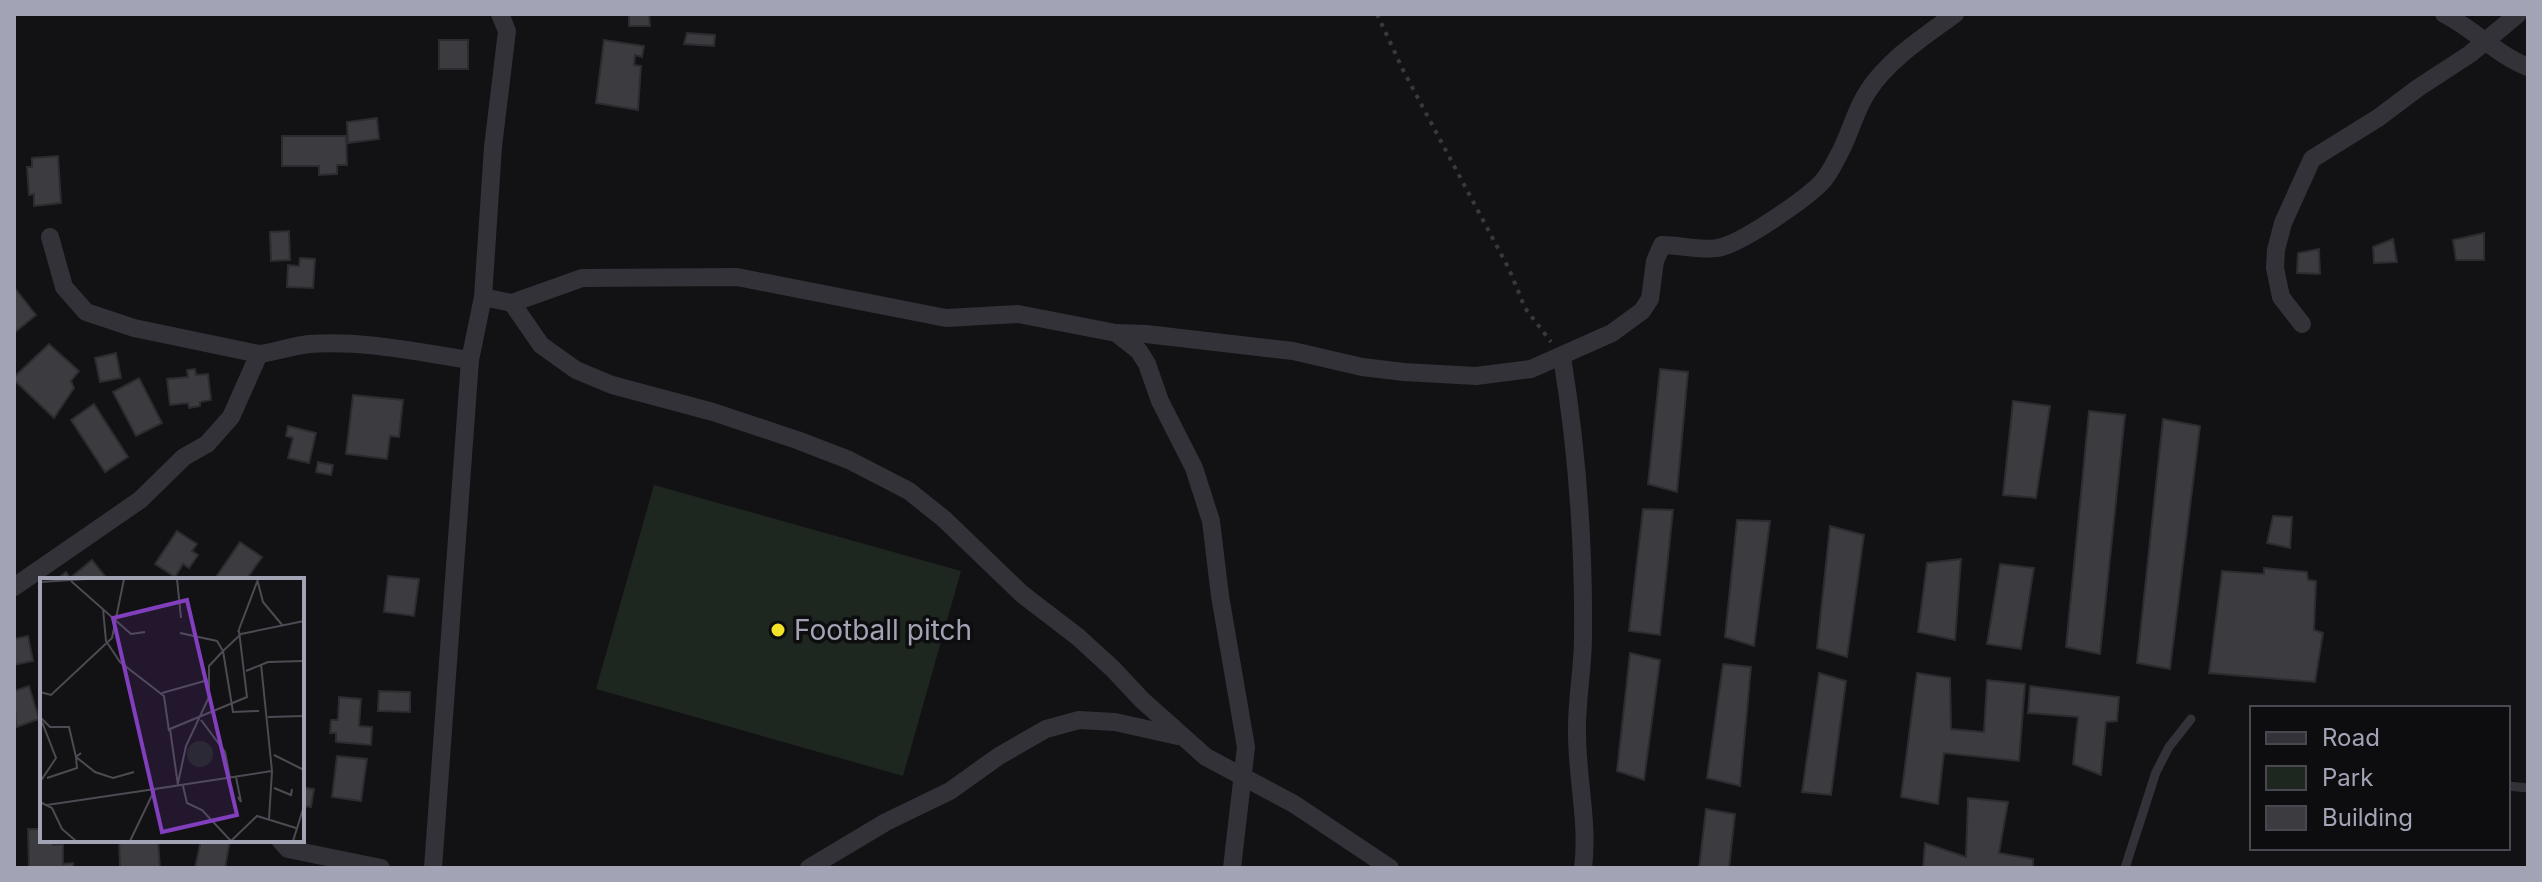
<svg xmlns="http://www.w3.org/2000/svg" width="2542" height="882" font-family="Inter,sans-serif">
<rect width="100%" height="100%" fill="#121113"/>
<path fill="#1e2620" d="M654 485 961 571 903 776 596 689Z"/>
<g fill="#3c3b40" stroke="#2c2b2f" stroke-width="2">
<path d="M629 14H649L650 26H629Z"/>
<path d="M687 33 715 35 714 46 684 44Z"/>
<rect x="439" y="40" width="29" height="29"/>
<path d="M604 40 644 46 642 57 635 55 634 65 641 66 638 110 596 103Z"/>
<path d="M377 118 379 139 348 143 347 122Z"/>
<path d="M282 136H346L347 165H337V174L319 175V166H282Z"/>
<path d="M58 156 61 203 34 206V194L29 195 27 167H32V158Z"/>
<path d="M289 231 290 260 271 261 270 232Z"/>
<path d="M2484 233V260H2456L2453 240Z"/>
<path d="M2393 239 2397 262 2374 263 2373 247Z"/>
<path d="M2319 249 2320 274 2297 273 2298 253Z"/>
<path d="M300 258 315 259 313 288 287 287 288 265 299 266Z"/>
<path d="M14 287 36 315 14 333Z"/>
<path d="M49 344 79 371 71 381 74 388 54 418 14 380V377Z"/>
<path d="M116 353 121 378 100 382 95 358Z"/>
<path d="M195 369 196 375 208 374 211 400 200 402V406L189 408 188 403 170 405 167 379 188 377 187 370Z"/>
<path d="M1660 369 1688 372 1677 492 1648 484Z"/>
<path d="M139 378 162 423 136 436 113 392Z"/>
<path d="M353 395 403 400 399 437 390 436 387 459 346 454Z"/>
<path d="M2013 401 2050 406 2036 498 2003 495Z"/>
<path d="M94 404 128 457 105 472 71 420Z"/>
<path d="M2089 411 2125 415 2100 654 2066 647Z"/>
<path d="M2163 419 2200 426 2170 669 2137 663Z"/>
<path d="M288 426 316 433 309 463 288 458 293 438 286 436Z"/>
<path d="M318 462 333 465 331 475 316 472Z"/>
<path d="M1643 509 1673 510 1660 635 1629 631Z"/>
<path d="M2273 516 2292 517 2290 548 2267 543Z"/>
<path d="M1737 520 1770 521 1754 646 1725 637Z"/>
<path d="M1830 526 1864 535 1847 657 1817 648Z"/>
<path d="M177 531 197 544 192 551 198 555 189 568 183 564 175 577 155 564Z"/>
<path d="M240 542 262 557 246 580H214Z"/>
<path d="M1961 559 1955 640 1918 632 1927 563Z"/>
<path d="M92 560 108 580H56L66 572 70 578Z"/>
<path d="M2000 564 2034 568 2021 649 1987 644Z"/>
<path d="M2264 568 2307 572 2308 580 2316 581 2314 630 2323 633 2315 682 2209 673 2222 571 2264 574Z"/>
<path d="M388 576 419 579 414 616 384 612Z"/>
<path d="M28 636 33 661 14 665V639Z"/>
<path d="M1630 653 1660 660 1644 780 1617 771Z"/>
<path d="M1723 664 1751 667 1740 786 1707 778Z"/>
<path d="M1819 673 1846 681 1831 795 1802 792Z"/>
<path d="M1917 673 1950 678 1951 729 1984 732 1987 680 2025 684 2019 761 1944 753 1938 804 1901 797Z"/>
<path d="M29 686 39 719 16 727 14 691Z"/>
<path d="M2030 686 2119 697 2117 721 2106 722 2101 775 2073 764 2078 717 2028 713Z"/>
<path d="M379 691 410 692V712L378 711Z"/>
<path d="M339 697 361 699 359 726 372 727 371 745 336 742V733H330L331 720H338Z"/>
<path d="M337 756 367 759 361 801 332 797Z"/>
<path d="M302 787 314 789 311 807 302 806Z"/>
<path d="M1968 798 2008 802 1999 853 2033 859V868H1923L1925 843 1966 857Z"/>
<path d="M1706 809 1735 814 1729 868H1699Z"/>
<path d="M28 829H42V840H53V845L63 844V864L73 863V868H29Z"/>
<path d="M119 840H158L160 868H120Z"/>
<path d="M201 840H230L225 868H195Z"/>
</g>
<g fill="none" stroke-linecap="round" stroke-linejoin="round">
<path stroke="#38383f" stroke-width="4" stroke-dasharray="4 6" stroke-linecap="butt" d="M1377 14 1403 70 1509 269 1525 308 1551 342"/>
<g stroke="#333238" stroke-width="9">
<path d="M2508 786 2528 788"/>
<path d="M2125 868 2156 772 2169 747 2191 719"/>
</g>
<g stroke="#333238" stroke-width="18">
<path d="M2444 14C2474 29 2497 55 2528 67"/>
<path d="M50 237 64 287 86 312 134 328 259 354"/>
<path d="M483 297 512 303 582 278 737 277 946 318 1018 314 1116 333 1139 351 1147 364 1160 401 1194 468 1211 521 1220 596 1246 747 1232 868"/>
<path d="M512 303 541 345 576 370 612 385 713 412 797 440 849 460 909 491 944 519 1022 594 1078 637 1113 669 1142 700 1206 757 1294 804 1390 868"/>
<path d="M2302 324 2281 297 2275 268 2276 250 2283 223 2312 159 2378 118 2418 88 2470 54 2518 14"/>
<path d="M1116 333 1146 334 1293 351 1362 367 1404 372 1476 376 1531 369 1612 333 1642 311 1650 299 1655 261 1662 245C1680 245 1700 251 1717 248 1740 245 1804 200 1821 183 1827 177 1833 166 1837 158 1850 136 1854 112 1868 91 1889 59 1925 36 1955 14"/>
<path d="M1562 357C1577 449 1584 543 1583 637 1583 667 1577 697 1577 728 1576 775 1589 821 1583 868"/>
<path d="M14 587 140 500 184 457 207 444 231 417 259 354C276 352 292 346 309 344 363 340 417 352 470 360"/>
<path d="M280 840 288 849 381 868"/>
<path d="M433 868 470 360 483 297 493 147 507 31 500 14"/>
<path d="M809 868 886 822 950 791 999 756 1046 729 1079 720 1115 722 1178 736"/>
</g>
</g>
<circle fill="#f3e229" stroke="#0d0c0e" stroke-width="3" cx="778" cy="630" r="8"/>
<g text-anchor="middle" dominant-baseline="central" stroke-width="7" stroke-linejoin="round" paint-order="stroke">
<g font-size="28" fill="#a2a3b4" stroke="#0d0c0e" text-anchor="start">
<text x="794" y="630">Football pitch</text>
</g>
</g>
<g transform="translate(40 578)">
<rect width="264" height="264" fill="#121113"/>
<path d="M147 176a13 13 0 1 1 26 0a13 13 0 1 1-26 0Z" fill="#1e2620"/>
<path fill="none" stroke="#4c4b53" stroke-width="2" d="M137 1 141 40M217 1 223 24 243 48M31 3 91 56 105 54M0 4 46 1M63 31 66 63 80 84 124 118 129 153M198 54 217 4M206 93 228 84 264 83M0 114 11 117 72 60 84 1M122 115 168 102M219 133 193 134 183 73 201 56 264 43M228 139 264 138M1 140 10 149H29L36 179 55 194 73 200 94 194M161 142 185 174 190 200M234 177 264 192M196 199 201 224 198 219M7 200 37 190 36 179 41 175M0 204 16 180 2 144M138 205 146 168 169 119V88L183 73 177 63 140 55M138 207 130 151 207 119 199 53M143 208 147 225 162 232 191 263M234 210 251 217 252 211M0 224 12 230 22 251 36 263M7 227 115 211M229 241 232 193M90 263 115 211 232 193 221 86M191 263 217 238 256 250M253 263 264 228"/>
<path fill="#813ebd" fill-opacity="0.15" stroke="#813ebd" stroke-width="4" d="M147 22 197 237 122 254 73 40Z"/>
<rect width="264" height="264" fill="none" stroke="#a2a3b4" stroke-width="4"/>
</g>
<rect width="2542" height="882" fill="none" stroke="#a2a3b4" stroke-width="32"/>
<rect x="2250" y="706" width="260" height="144" fill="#0d0c0e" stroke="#494850" stroke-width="2"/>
<rect x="2266" y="732" width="40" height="12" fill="#333238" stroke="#494850" stroke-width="2"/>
<text x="2322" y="746" font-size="24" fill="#a2a3b4">Road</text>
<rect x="2266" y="766" width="40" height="24" fill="#1e2620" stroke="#494850" stroke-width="2"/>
<text x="2322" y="786" font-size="24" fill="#a2a3b4">Park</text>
<rect x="2266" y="806" width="40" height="24" fill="#3c3b40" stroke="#494850" stroke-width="2"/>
<text x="2322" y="826" font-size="24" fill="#a2a3b4">Building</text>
</svg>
